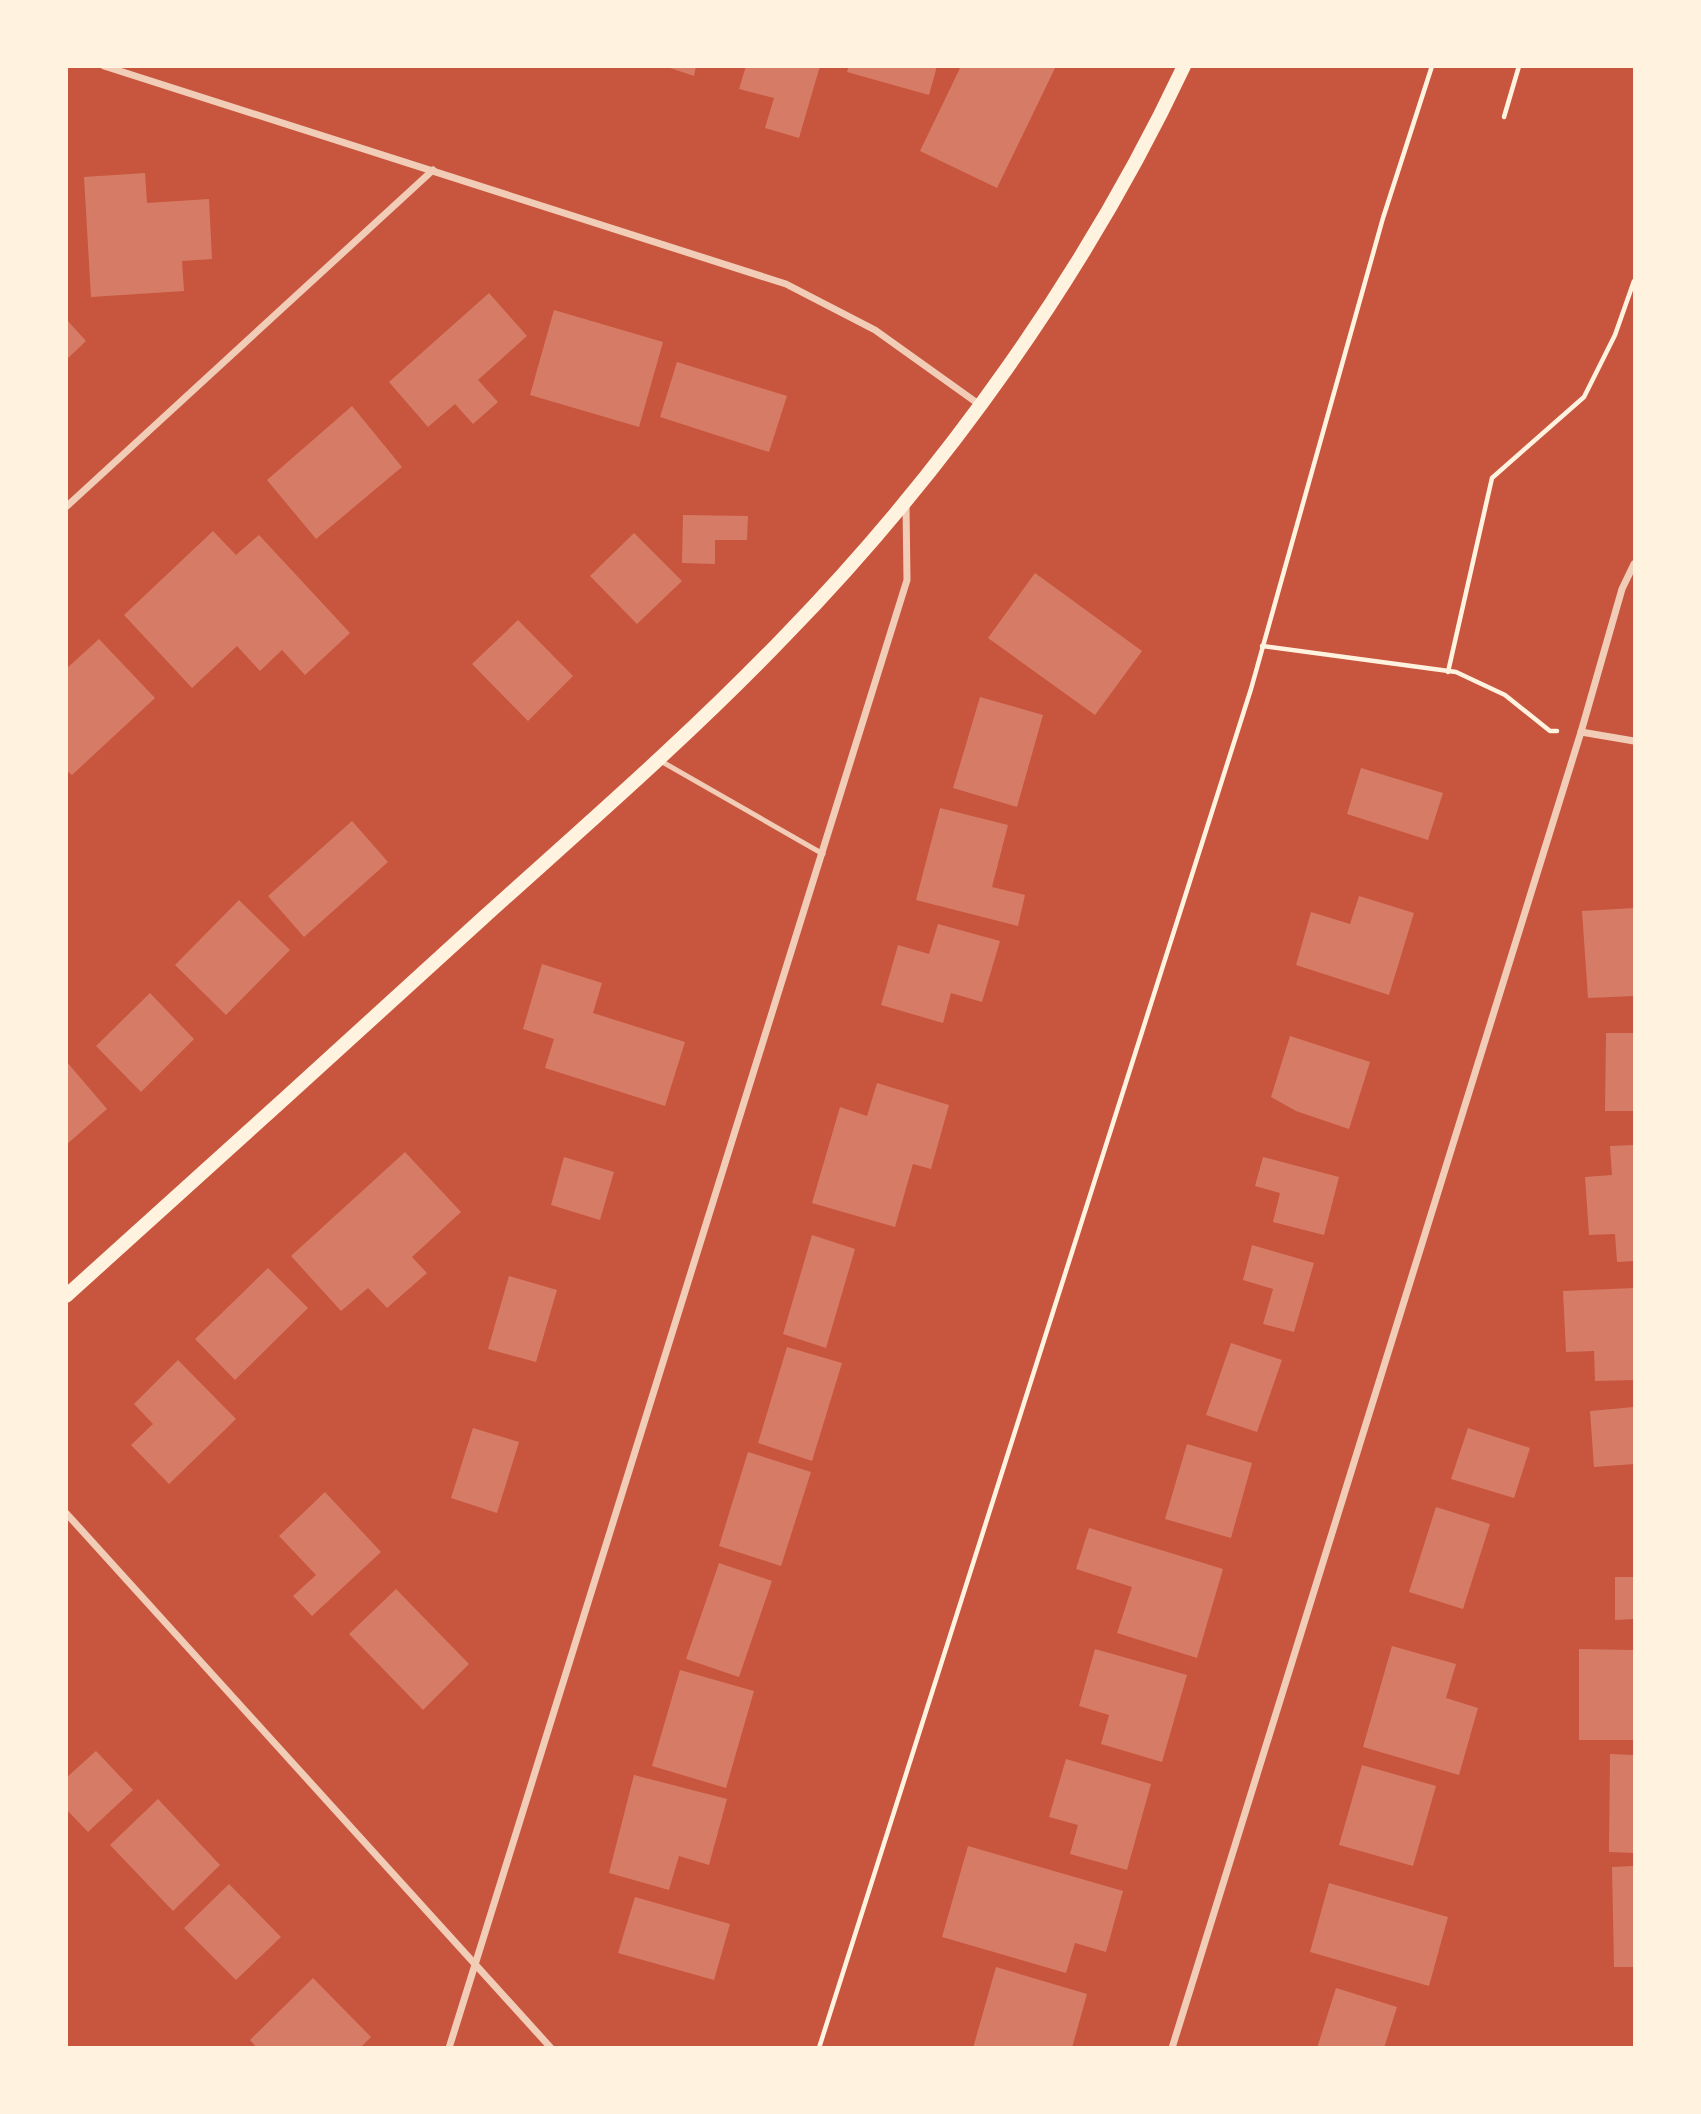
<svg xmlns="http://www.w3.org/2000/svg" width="1701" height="2114" font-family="'Nunito Sans',sans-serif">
<rect width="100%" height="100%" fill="#c8553d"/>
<g fill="#d67c66">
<path d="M664 66H696L694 76Z"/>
<path d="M746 66H820L799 138 765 128 774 98 739 89Z"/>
<path d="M849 66H937L929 95 847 72Z"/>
<path d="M961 66H1056L997 188 920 151Z"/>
<path d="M145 173 147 203 209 199 212 259 182 261 184 291 91 297 84 177Z"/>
<path d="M489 293 527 336 478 380 498 402 473 424 455 404 428 427 389 382Z"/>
<path d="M554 310 663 342 639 427 530 395Z"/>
<path d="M66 319 86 341 66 360Z"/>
<path d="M677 362 787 396 769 452 660 417Z"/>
<path d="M352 406 402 467 316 539 267 480Z"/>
<path d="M683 515 748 516 747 540H715V564L682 563Z"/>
<path d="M213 531 236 555 259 535 350 633 305 675 282 650 260 671 237 646 192 688 124 615Z"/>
<path d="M634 533 682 581 637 624 590 576Z"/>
<path d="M1035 573 1142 651 1095 715 988 638Z"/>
<path d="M518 620 573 676 528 721 472 664Z"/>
<path d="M99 639 155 698 72 775 66 770V669Z"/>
<path d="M980 697 1043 715 1017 807 953 788Z"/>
<path d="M1361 768 1443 793 1428 840 1347 814Z"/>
<path d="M940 808 1008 825 992 887 1025 895 1018 926 916 900Z"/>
<path d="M352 821 388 862 304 937 268 896Z"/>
<path d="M1359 896 1414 913 1389 995 1296 965 1311 912 1350 924Z"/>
<path d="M239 900 290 950 226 1015 175 965Z"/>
<path d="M1634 908V996L1588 998 1582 911Z"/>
<path d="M938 924 1000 941 982 1002 951 993 943 1023 881 1005 898 945 929 954Z"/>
<path d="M542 964 602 983 593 1013 685 1042 665 1106 545 1068 554 1039 523 1029Z"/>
<path d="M150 993 194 1039 141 1092 96 1046Z"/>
<path d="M1606 1033H1634V1111H1605Z"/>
<path d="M1290 1036 1370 1062 1349 1129 1296 1111 1271 1097Z"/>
<path d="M66 1061 107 1109 66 1145Z"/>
<path d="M877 1083 949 1105 931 1169 913 1164 895 1227 812 1203 840 1107 867 1116Z"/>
<path d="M1634 1145V1261L1617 1262 1615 1234 1589 1235 1585 1177 1612 1175 1610 1146Z"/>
<path d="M405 1152 461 1212 412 1257 427 1273 387 1308 368 1288 341 1311 291 1256Z"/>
<path d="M564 1157 614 1172 600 1220 551 1205Z"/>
<path d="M1263 1157 1339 1177 1324 1235 1273 1222 1280 1193 1255 1186Z"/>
<path d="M812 1235 855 1249 826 1348 783 1334Z"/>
<path d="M1252 1245 1314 1263 1294 1332 1263 1324 1273 1289 1243 1280Z"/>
<path d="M268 1268 308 1308 235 1380 195 1339Z"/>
<path d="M509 1276 557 1290 536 1362 488 1349Z"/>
<path d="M1634 1288V1380L1595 1381 1594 1351 1566 1352 1563 1291Z"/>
<path d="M1231 1343 1282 1360 1257 1432 1206 1415Z"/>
<path d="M787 1347 842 1363 812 1461 758 1443Z"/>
<path d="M178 1360 236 1419 169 1484 131 1445 153 1424 134 1404Z"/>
<path d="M1634 1407V1464L1594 1467 1590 1411Z"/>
<path d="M473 1428 519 1442 497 1513 451 1498Z"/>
<path d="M1468 1428 1530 1448 1514 1498 1451 1479Z"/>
<path d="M1187 1444 1252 1463 1231 1538 1165 1519Z"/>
<path d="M748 1452 811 1472 781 1566 719 1546Z"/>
<path d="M325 1492 381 1552 312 1616 293 1596 316 1575 279 1536Z"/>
<path d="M1436 1507 1490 1524 1463 1609 1409 1592Z"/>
<path d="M1089 1528 1223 1569 1197 1658 1117 1633 1132 1587 1076 1569Z"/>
<path d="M719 1563 772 1581 739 1677 686 1659Z"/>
<path d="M1615 1577H1634V1619L1615 1620Z"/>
<path d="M396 1589 469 1664 423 1710 349 1634Z"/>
<path d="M1392 1646 1456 1664 1446 1698 1478 1708 1459 1775 1363 1747Z"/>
<path d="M1095 1649 1187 1675 1162 1762 1101 1744 1109 1715 1079 1706Z"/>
<path d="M1579 1649 1634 1650V1740H1579Z"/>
<path d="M680 1670 754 1691 726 1788 652 1766Z"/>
<path d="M96 1751 133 1790 88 1832 66 1809V1778Z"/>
<path d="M1610 1754 1634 1755V1853L1609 1852Z"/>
<path d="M1066 1759 1151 1784 1127 1870 1070 1854 1078 1825 1049 1817Z"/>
<path d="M1362 1765 1436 1786 1413 1866 1339 1845Z"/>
<path d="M634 1775 727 1799 709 1865 679 1856 669 1890 609 1873Z"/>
<path d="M158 1799 220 1865 173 1911 110 1845Z"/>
<path d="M968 1846 1123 1891 1106 1952 1075 1943 1066 1973 942 1937Z"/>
<path d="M1634 1866V1967H1614L1612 1867Z"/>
<path d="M1329 1883 1448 1917 1429 1986 1310 1952Z"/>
<path d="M229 1884 281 1937 236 1980 184 1928Z"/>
<path d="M635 1897 730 1924 714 1980 618 1953Z"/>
<path d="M996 1967 1087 1994 1072 2048H973Z"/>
<path d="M313 1978 371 2037 360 2048H257L250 2040Z"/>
<path d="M1336 1988 1397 2007 1384 2048H1317Z"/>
</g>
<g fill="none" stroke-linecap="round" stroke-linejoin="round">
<g stroke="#fff3e0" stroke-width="4.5">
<path d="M1504 117 1519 66"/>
<path d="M1262 646 1456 672 1505 695 1550 731H1557"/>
<path d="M1448 672 1492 478 1584 397 1615 335 1634 281"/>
<path d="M819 2048 1251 689 1383 218 1432 66"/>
</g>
<path stroke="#f1ccb7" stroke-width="5" d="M659 760 823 854"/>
<g stroke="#f1ccb7" stroke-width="7">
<path d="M104 66 786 284 875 330 980 405"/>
<path d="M66 507 433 170"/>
<path d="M1581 732 1634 741"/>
<path d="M66 1513 551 2048"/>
<path d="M449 2048 907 580 906 505"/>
<path d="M1172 2048 1581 732 1622 589 1634 564"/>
</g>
<path stroke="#fff3e0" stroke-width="14" d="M66 1296C206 1170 345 1044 484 917 586 825 690 735 785 636 944 473 1087 272 1184 66"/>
</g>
<rect width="1701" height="2114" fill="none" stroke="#fff3e0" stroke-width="136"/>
</svg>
